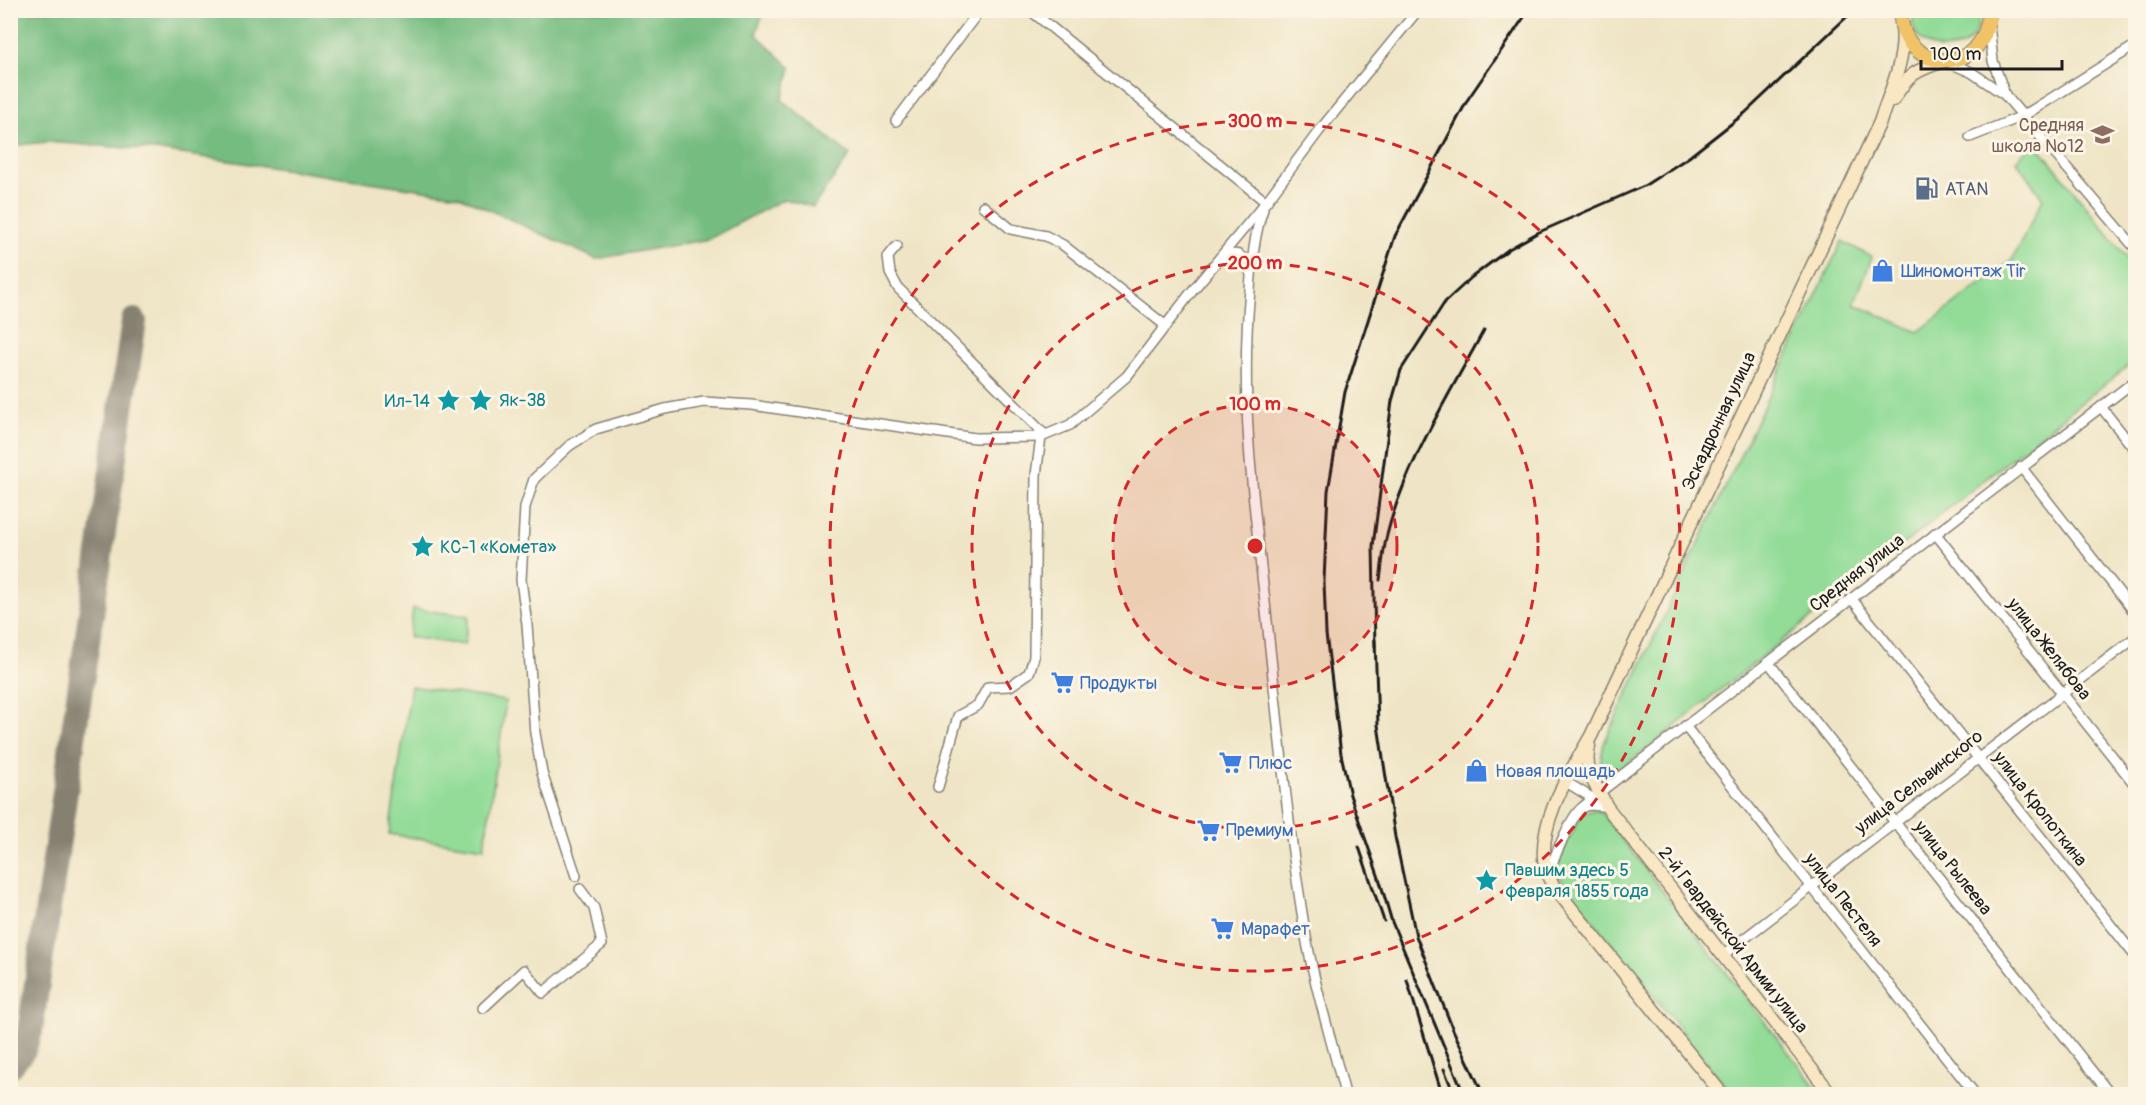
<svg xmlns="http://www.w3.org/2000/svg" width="2146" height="1105" font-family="Pangolin,sans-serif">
<rect width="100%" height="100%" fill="#fcf5e5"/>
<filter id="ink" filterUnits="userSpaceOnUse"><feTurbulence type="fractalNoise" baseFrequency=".0167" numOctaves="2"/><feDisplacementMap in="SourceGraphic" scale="12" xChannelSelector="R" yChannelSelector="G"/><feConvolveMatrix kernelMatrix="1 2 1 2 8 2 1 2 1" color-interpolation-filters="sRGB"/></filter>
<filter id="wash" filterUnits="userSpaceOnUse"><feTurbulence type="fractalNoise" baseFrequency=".008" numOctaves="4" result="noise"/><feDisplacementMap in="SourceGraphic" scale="24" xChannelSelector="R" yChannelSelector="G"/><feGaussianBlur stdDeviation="1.35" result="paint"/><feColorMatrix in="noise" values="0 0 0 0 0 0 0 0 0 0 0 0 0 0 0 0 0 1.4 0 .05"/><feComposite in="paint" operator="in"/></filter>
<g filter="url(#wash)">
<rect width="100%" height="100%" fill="#efe5c6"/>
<g fill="#92dc97" stroke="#577c5a" stroke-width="1.5">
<path d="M1978 10C1986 66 1902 58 1914 11Z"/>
<path d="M2035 142 2135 268V360L1610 778 1600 764 1604 743 1842 241 1872 257 1854 304 1918 332 2012 260 2043 199 2016 160Z"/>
<path d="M413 609 469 616 464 645 409 637Z"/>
<path d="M411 686 506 701 484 848 389 834Z"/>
<path d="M1593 810 1601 812 1821 1094H1732L1559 877 1557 863 1582 814Z"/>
</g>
<path fill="#75bc80" stroke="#486c4e" stroke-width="1.5" d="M10 11H764L756 34 791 68 782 100 850 155 813 207 784 199 709 239 596 259 457 195 155 150 47 142 11 146Z"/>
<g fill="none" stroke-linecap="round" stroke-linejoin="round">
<path stroke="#868071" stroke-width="26" d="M10 1065 23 1050 30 1031 134 321"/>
</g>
</g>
<g filter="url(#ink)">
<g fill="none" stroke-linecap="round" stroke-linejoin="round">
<defs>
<g id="street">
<path d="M1030 10 1266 202"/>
<path d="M1989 25 1993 61 2005 95 2136 249"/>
<path d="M1945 61 1971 72 2005 95"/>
<path d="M896 121 980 10"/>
<path d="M1970 137 2023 116 2136 45"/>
<path d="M983 206 1011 229 1046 236 1063 245 1166 326"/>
<path d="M1263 209C1254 235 1252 263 1250 290 1240 391 1252 492 1264 593 1276 700 1285 807 1302 913 1311 975 1330 1035 1345 1094"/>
<path d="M897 246 888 257 890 273 898 288 1045 435"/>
<path d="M1221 259C1239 249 1243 255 1250 272"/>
<path d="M2101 407 2136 451"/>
<path d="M2021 467 2136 614"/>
<path d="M1935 533 2136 786"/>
<path d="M1851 598 2136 957"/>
<path d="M1769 663 2110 1094"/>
<path d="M1685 726 1975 1094"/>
<path d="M1566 782 1597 801"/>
<path d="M938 787 958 716 978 705 988 687 1010 686 1029 673 1034 657 1036 475 1041 437"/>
<path d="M1583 807 1600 792 2136 380"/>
<path d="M1548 874C1553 861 1572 813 1583 807 1590 803 1599 806 1607 807"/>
<path d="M576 876 542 773 535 733 527 625 521 580 525 507 534 479 569 446 596 429 665 409 704 402 752 405 975 438 1041 437 1070 425 1127 376 1193 290 1266 202 1319 131 1418 10"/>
<path d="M1723 955 2136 637"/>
<path d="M483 1008 524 970 543 993 602 944 594 908 580 889"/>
</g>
<g id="secondary">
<path d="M1893 100C1908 74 1916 70 1944 61"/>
<path d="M1589 746C1583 774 1596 783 1607 807L1831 1094"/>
<path d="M1722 1094 1554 887C1551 881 1546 874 1545 866 1537 822 1570 773 1591 736L1880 122C1890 91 1906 60 1902 27"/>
</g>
<path id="primary" d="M1901 10C1897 72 1988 82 1989 10"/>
</defs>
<use href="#street" stroke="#868071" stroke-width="12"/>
<use href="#secondary" stroke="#868071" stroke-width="15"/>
<use href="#primary" stroke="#868071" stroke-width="16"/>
<use href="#street" stroke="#fff" stroke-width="9"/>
<use href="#secondary" stroke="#f9e7c3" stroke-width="12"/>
<use href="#primary" stroke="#f0c369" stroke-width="14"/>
<g stroke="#1c1c1c" stroke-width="3">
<path d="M1380 580C1382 567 1383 553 1386 539 1402 470 1450 393 1484 330"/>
<path d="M1375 640 1378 725 1395 837 1416 936 1454 1032 1483 1094"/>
<path d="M1375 647 1373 546 1392 401 1401 370 1445 302 1472 277 1509 249 1537 233 1644 186 1689 157 1745 113 1854 10"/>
<path d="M1359 847 1384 921"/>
<path d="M1407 980 1442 1094"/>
<path d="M1444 1069 1454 1094"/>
<path d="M1464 1094 1392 922 1379 878 1350 795 1341 754 1326 634 1324 581 1328 491 1345 392 1395 236 1468 99 1529 10"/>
</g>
</g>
</g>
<circle cx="1255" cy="546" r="142" fill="#d62828" fill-opacity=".12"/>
<g fill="none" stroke="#d62828" stroke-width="3" stroke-dasharray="10 8">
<circle cx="1255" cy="546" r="142"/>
<circle cx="1255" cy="546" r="283"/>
<circle cx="1255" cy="546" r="425"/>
</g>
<defs>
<symbol id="school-bare" viewBox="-9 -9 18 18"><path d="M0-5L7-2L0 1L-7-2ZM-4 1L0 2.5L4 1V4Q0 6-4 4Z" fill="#8d6e63" stroke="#fcf5e5" stroke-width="2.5" paint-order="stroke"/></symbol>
<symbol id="fuel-bare" viewBox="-9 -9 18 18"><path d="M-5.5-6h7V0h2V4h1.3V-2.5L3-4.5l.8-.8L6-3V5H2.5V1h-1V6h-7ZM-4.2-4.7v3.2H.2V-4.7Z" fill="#5c6f8a" stroke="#fcf5e5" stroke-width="2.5" paint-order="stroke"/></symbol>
<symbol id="shop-bare" viewBox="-9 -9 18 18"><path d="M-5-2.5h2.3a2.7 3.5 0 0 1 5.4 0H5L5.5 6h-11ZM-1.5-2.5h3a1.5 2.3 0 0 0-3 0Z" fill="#3f7fe0" stroke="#fcf5e5" stroke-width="2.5" paint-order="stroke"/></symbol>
<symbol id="sight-bare" viewBox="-9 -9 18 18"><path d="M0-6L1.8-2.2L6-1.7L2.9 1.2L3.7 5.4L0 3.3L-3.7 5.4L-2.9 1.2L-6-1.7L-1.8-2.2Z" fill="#0f9aa8" stroke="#fcf5e5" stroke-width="2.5" paint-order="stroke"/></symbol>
<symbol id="supermarket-bare" viewBox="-9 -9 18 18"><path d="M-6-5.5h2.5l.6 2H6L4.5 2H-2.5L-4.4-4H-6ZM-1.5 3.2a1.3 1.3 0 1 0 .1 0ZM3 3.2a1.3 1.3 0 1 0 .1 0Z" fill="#3f7fe0" stroke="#fcf5e5" stroke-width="2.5" paint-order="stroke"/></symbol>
</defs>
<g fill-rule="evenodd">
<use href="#school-bare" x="2086" y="118" width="33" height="33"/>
<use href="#fuel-bare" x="1910" y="172" width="33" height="33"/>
<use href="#shop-bare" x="1866" y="254" width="33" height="33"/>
<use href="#sight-bare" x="464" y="384" width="33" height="33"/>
<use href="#sight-bare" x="432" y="384" width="33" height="33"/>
<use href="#sight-bare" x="406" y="530" width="33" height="33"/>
<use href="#supermarket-bare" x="1046" y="666" width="33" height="33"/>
<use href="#supermarket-bare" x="1214" y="746" width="33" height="33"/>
<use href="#shop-bare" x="1460" y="754" width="33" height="33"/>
<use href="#supermarket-bare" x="1192" y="814" width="33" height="33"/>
<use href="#sight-bare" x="1470" y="864" width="33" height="33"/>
<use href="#supermarket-bare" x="1206" y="912" width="33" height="33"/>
</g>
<g text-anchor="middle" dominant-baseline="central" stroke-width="6" stroke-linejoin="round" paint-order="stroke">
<g font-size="18" fill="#785e54" stroke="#fcf5e5" text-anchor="end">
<text x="2084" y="125">Средняя<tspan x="2084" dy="21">школа №12</tspan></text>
</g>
<g font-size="18" fill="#4e5e75" stroke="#fcf5e5" text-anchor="start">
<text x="1945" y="189">ATAN</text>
</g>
<g font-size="18" fill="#366cbe" stroke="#fcf5e5" text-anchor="start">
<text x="1901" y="271">Шиномонтаж Tir</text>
<text x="1080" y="683">Продукты</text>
<text x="1249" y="763">Плюс</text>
<text x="1495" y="771">Новая площадь</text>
<text x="1226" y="830">Премиум</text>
<text x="1241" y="929">Марафет</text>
</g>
<g font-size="18" fill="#0d838f" stroke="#fcf5e5" text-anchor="start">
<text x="499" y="400">Як-38</text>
<text x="430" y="401" text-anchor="end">Ил-14</text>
<text x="440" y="547">КС-1 «Комета»</text>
<text x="1505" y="870">Павшим здесь 5<tspan x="1505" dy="21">февраля 1855 года</tspan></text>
</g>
<g font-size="18" fill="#1c1c1c" stroke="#fcf5e5">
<text transform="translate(1719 421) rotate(-65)">Эскадронная улица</text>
<text transform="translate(1857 573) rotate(-38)">Средняя улица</text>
<text transform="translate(2049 649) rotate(52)">улица Желябова</text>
<text transform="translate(1919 782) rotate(-38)">улица Сельвинского</text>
<text transform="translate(2040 809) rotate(52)">улица Кропоткина</text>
<text transform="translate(1953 868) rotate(52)">улица Рылеева</text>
<text transform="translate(1843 900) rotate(52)">улица Пестеля</text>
<text transform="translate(1733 940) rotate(52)">2-й Гвардейской Армии улица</text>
</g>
</g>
<circle cx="1255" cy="546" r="9" fill="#d62828" stroke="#fcf5e5" stroke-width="3"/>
<g font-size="18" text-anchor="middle" font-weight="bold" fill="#d62828" stroke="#fcf5e5" stroke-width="6" stroke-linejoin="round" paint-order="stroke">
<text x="1255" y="127">300 m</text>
<text x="1255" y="269">200 m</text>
<text x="1255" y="410">100 m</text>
</g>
<rect width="2146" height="1105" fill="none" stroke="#fcf5e5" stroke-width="36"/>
<path d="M1921 60v9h141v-9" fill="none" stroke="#1c1c1c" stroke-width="3"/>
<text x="1930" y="60" font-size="18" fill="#1c1c1c" stroke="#fcf5e5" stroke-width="4.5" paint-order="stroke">100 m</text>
</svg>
